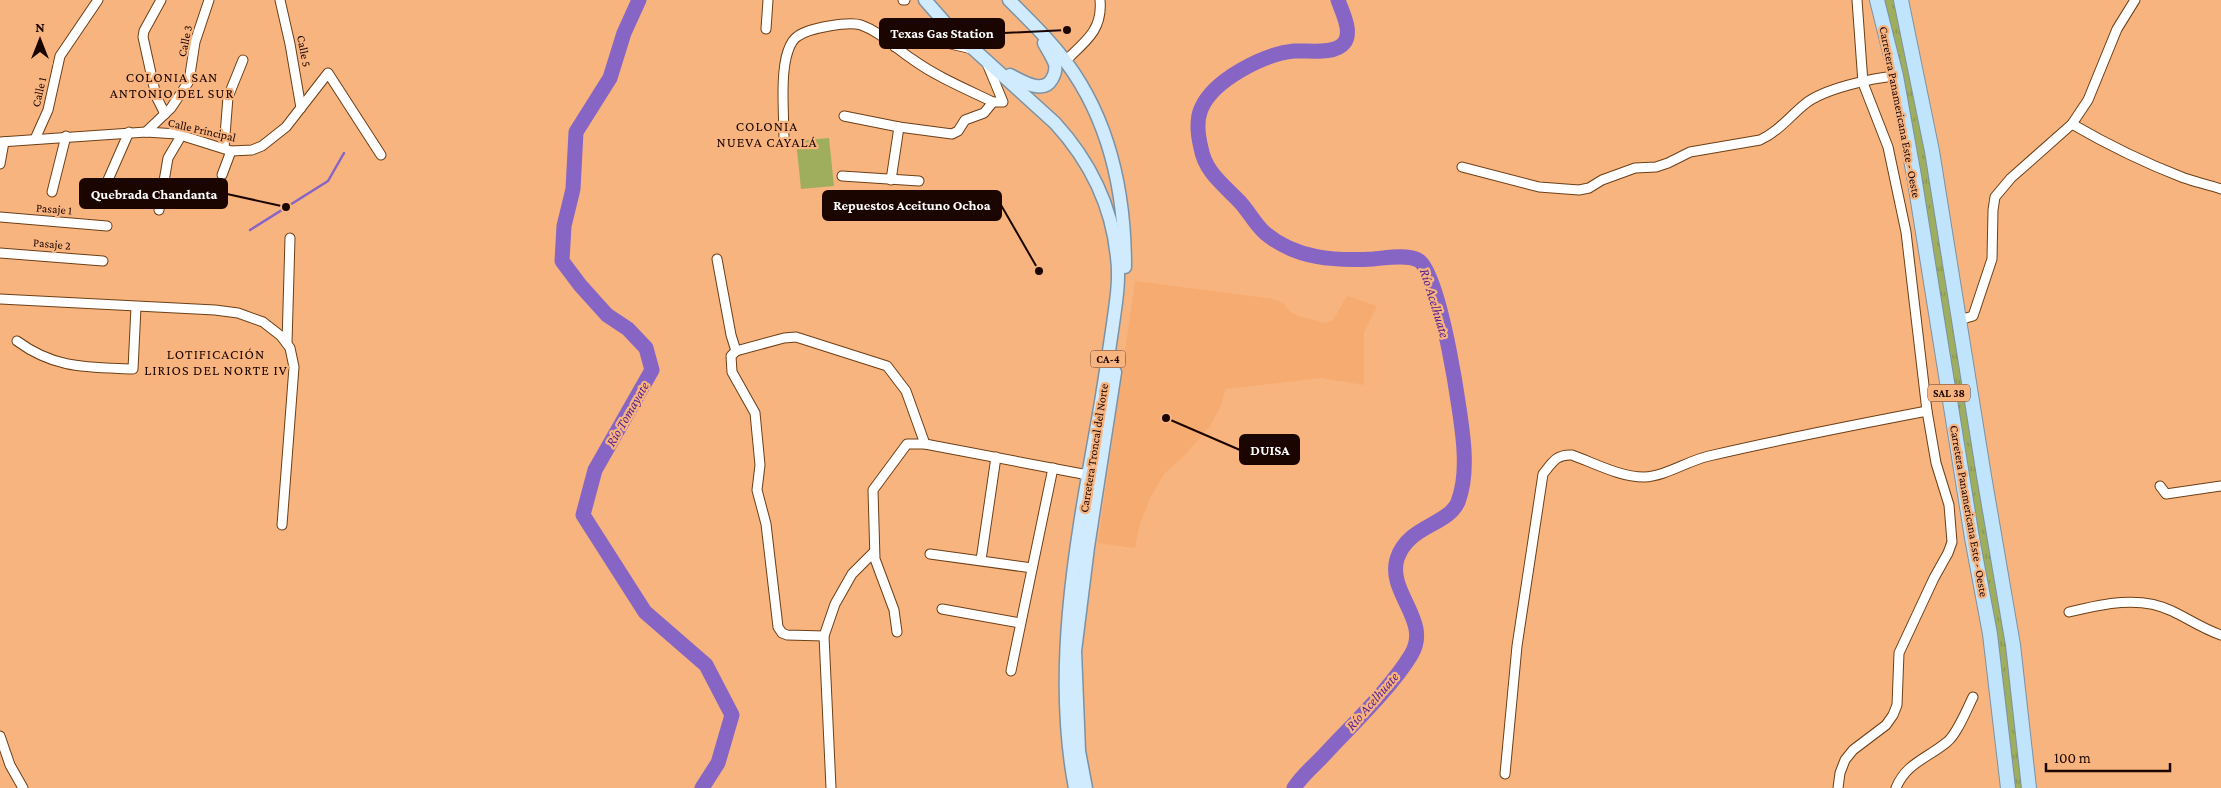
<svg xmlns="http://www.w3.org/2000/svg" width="2221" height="788" font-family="'Crimson Pro',serif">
<defs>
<pattern id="grass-tufts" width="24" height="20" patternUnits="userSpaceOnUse" patternTransform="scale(1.25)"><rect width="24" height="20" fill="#9fae5c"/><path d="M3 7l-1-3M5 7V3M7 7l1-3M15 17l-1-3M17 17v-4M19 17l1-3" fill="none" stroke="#88944e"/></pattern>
</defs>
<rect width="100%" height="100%" fill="#f8b47f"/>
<path fill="#f6ab71" d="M1135 281 1273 299 1284 304 1289 311 1298 316 1326 323 1333 320 1347 296 1377 306 1364 333V385L1321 378 1226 389 1219 410 1210 426 1185 455 1164 474 1150 498 1139 527 1135 548 1098 543Z"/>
<path fill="url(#grass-tufts)" d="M1882 0H1895L1922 121 2005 618 2024 788H2012Z"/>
<path fill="#9fae5c" d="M829 138 834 186 801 189 796 141Z"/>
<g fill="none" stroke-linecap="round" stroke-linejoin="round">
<path stroke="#8765c5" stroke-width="2.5" d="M250 230 328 181 344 153"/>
<g stroke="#8765c5" stroke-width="15">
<path d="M639 0 624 33 610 78 576 132 573 189 564 226 562 261 580 285 607 315 628 329 646 348 652 370 595 470 583 515 645 612 706 665 732 715 718 763 702 788"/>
<path d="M1294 788C1302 775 1315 765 1325 754 1351 726 1391 688 1411 655 1432 621 1387 593 1397 559 1408 525 1447 526 1458 502 1464 486 1465 468 1464 451 1463 423 1440 270 1418 260 1406 254 1386 258 1373 259 1335 261 1296 259 1265 233 1255 224 1249 212 1240 202 1224 185 1205 172 1201 148 1198 136 1196 121 1201 109 1213 80 1264 54 1294 51 1307 50 1335 55 1344 43 1353 32 1342 12 1338 0"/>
</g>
<defs>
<g id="minor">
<path d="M161 0 144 31 143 37 156 96 165 114"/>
<path d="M280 0 290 44 301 108"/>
<path d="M903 0H905"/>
<path d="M766 29 768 0"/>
<path d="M934 40 940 38 943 33 942 19"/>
<path d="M895 47 911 38 934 40 972 49"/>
<path d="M1065 61C1085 42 1103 30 1100 0"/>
<path d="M844 116 899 127 952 134 958 131 965 120 984 113 993 102"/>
<path d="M2072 124C2108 145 2145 163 2184 178 2196 182 2209 185 2221 189"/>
<path d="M146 132 171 108 189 81 195 42 209 0"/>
<path d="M35 139 48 110 60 56 98 0"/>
<path d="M784 139C784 115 780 73 788 51 790 45 793 39 798 36 809 28 849 21 861 25 881 32 895 48 912 59 937 77 966 89 993 102H1003L986 61"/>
<path d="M0 142 146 132 177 134 231 151 252 150 262 146 286 127 328 73 381 155"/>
<path d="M224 148 228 97 243 60"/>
<path d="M0 164 4 142"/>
<path d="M1462 167 1539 187 1579 190 1589 188 1602 180 1635 168 1656 167 1668 163 1690 152 1760 140C1778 132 1790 116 1805 104 1823 89 1872 78 1896 76"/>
<path d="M222 175 231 151"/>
<path d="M842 176 919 181"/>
<path d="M891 180 899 127"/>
<path d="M104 189 129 132"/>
<path d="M52 192 66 136"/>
<path d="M159 210 168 158 181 136"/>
<path d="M0 217 107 226"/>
<path d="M0 253 103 261"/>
<path d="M717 259 731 335 736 351"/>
<path d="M0 299 215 310 238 313 263 322 281 336 290 348 294 367 282 525"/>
<path d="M1959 320 1973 316 1992 259 1993 210 1995 197 2011 178 2072 124 2088 100 2117 29 2135 0"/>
<path d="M17 341C55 369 87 367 133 369L136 307"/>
<path d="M287 343 290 238"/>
<path d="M2160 486 2166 494 2221 486"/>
<path d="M930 554 1032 568"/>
<path d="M981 560 996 457"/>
<path d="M942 609 1020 623"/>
<path d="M2069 612C2102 604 2140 595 2172 611 2189 619 2203 629 2221 635"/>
<path d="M897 632 894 610 875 559 873 490 907 444H925L1088 475"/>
<path d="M824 636 787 635 782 633 778 627 766 524 757 490 760 465 755 413 732 372 731 356 736 351 784 338 796 337 887 366 906 391 925 444"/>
<path d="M1011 671 1053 468"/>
<path d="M0 736 10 765 23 788"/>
<path d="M1505 774 1517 646 1543 474C1552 463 1556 454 1572 455 1594 463 1620 477 1644 477 1666 476 1687 461 1709 456 1781 439 1854 425 1927 411"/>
<path d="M831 788 824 636 835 604 852 574 874 552"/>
<path d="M1838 788 1840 773 1845 760 1853 750 1886 725 1893 715 1897 705 1899 653 1934 578 1948 553 1952 542 1949 505 1936 463 1927 411 1906 232 1888 147 1863 83 1857 0"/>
<path d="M1896 788C1906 763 1928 758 1947 742 1957 734 1967 709 1973 697"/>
</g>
<g id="primary">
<path d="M925 0 947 25 1055 123C1089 160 1112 206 1117 257 1120 280 1116 302 1113 324 1108 358 1103 392 1097 425 1076 543 1052 669 1075 788"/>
<path d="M1009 0C1026 17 1044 34 1059 53 1108 113 1125 191 1125 267"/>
<path d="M1010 75C1022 81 1043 95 1052 79 1055 74 1056 69 1055 64 1052 56 1047 49 1044 43"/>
<path d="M1086 788 1079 751 1075 651 1088 547 1115 372"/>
</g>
<g id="trunk">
<path d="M1877 0 1896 76 1914 176 1972 538 1990 634 2008 788"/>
<path d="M1901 0 1932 151 1984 476 2013 645 2029 788"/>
</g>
</defs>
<use href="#minor" stroke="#6d3f16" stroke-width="11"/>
<use href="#primary" stroke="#7c92a4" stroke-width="15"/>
<use href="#trunk" stroke="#7c92a4" stroke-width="16"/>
<use href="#minor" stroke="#fff" stroke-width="9"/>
<use href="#primary" stroke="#d0ebfd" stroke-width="12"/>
<use href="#trunk" stroke="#c0e4fc" stroke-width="14"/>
</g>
<g text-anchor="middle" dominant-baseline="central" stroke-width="4.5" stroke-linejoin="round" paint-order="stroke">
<g fill="#f8b47f" stroke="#5d3a26" stroke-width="1">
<rect x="1090.5" y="350.5" width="35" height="17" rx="4"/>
<rect x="1928" y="384.5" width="42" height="17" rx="4"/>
</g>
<g font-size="11" font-weight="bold" fill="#1b0500">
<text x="1108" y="359">CA-4</text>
<text x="1949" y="393">SAL 38</text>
</g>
<g font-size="12" fill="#1b0500" stroke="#f8b47f">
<text transform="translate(185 41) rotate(-78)">Calle 3</text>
<text transform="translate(304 51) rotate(79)">Calle 5</text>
<text transform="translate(39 92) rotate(-77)">Calle 1</text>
<text transform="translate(1900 112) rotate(79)">Carretera Panamericana Este - Oeste</text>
<text transform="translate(202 130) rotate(13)">Calle Principal</text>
<text transform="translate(54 209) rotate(5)">Pasaje 1</text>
<text transform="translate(52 244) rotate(5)">Pasaje 2</text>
<text transform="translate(1094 448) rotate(-81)">Carretera Troncal del Norte</text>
<text transform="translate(1969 511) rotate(80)">Carretera Panamericana Este - Oeste</text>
</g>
<g font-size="14" letter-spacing="1" fill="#1b0500" stroke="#f8b47f">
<text x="172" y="77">COLONIA SAN<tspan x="172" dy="16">ANTONIO DEL SUR</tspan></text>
<text x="767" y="126">COLONIA<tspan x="767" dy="16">NUEVA CAYALÁ</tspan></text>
<text x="216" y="354">LOTIFICACIÓN<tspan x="216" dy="16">LIRIOS DEL NORTE IV</tspan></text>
</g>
<g font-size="14" font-style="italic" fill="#531e93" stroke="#f8b47f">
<text transform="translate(1435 303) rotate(73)">Río Acelhuate</text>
<text transform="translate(627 414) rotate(-60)">Río Tomayate</text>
<text transform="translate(1372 701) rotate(-49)">Río Acelhuate</text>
</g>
</g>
<path fill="none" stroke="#1b0500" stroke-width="2" d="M1067 30L1004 33M286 207L227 194M1039 271L1001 205M1166 418L1240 450"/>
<g fill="#1b0500" stroke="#f8b47f" stroke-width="2">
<circle cx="1067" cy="30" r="5"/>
<circle cx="286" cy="207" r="5"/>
<circle cx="1039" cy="271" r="5"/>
<circle cx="1166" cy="418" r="5"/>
</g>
<g fill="#1b0500" stroke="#1b0500" stroke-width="2">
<rect x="880" y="19" width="124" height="29" rx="5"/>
<rect x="80" y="179" width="147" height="29" rx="5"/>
<rect x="823" y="191" width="178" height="29" rx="5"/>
<rect x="1240" y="435" width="59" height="29" rx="5"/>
</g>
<g font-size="14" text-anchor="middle" font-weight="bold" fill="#fff">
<text x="942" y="38">Texas Gas Station</text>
<text x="154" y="199">Quebrada Chandanta</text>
<text x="912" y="210">Repuestos Aceituno Ochoa</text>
<text x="1270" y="455">DUISA</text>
</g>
<g transform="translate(40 40)" stroke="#f8b47f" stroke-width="4" paint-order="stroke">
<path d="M0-4L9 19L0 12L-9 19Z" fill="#1b0500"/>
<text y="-8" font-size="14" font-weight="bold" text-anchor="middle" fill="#1b0500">N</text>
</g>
<path d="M2046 763v8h124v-8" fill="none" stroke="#1b0500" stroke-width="2.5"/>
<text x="2054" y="763" font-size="15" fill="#1b0500" stroke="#f8b47f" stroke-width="4" paint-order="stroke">100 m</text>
</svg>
